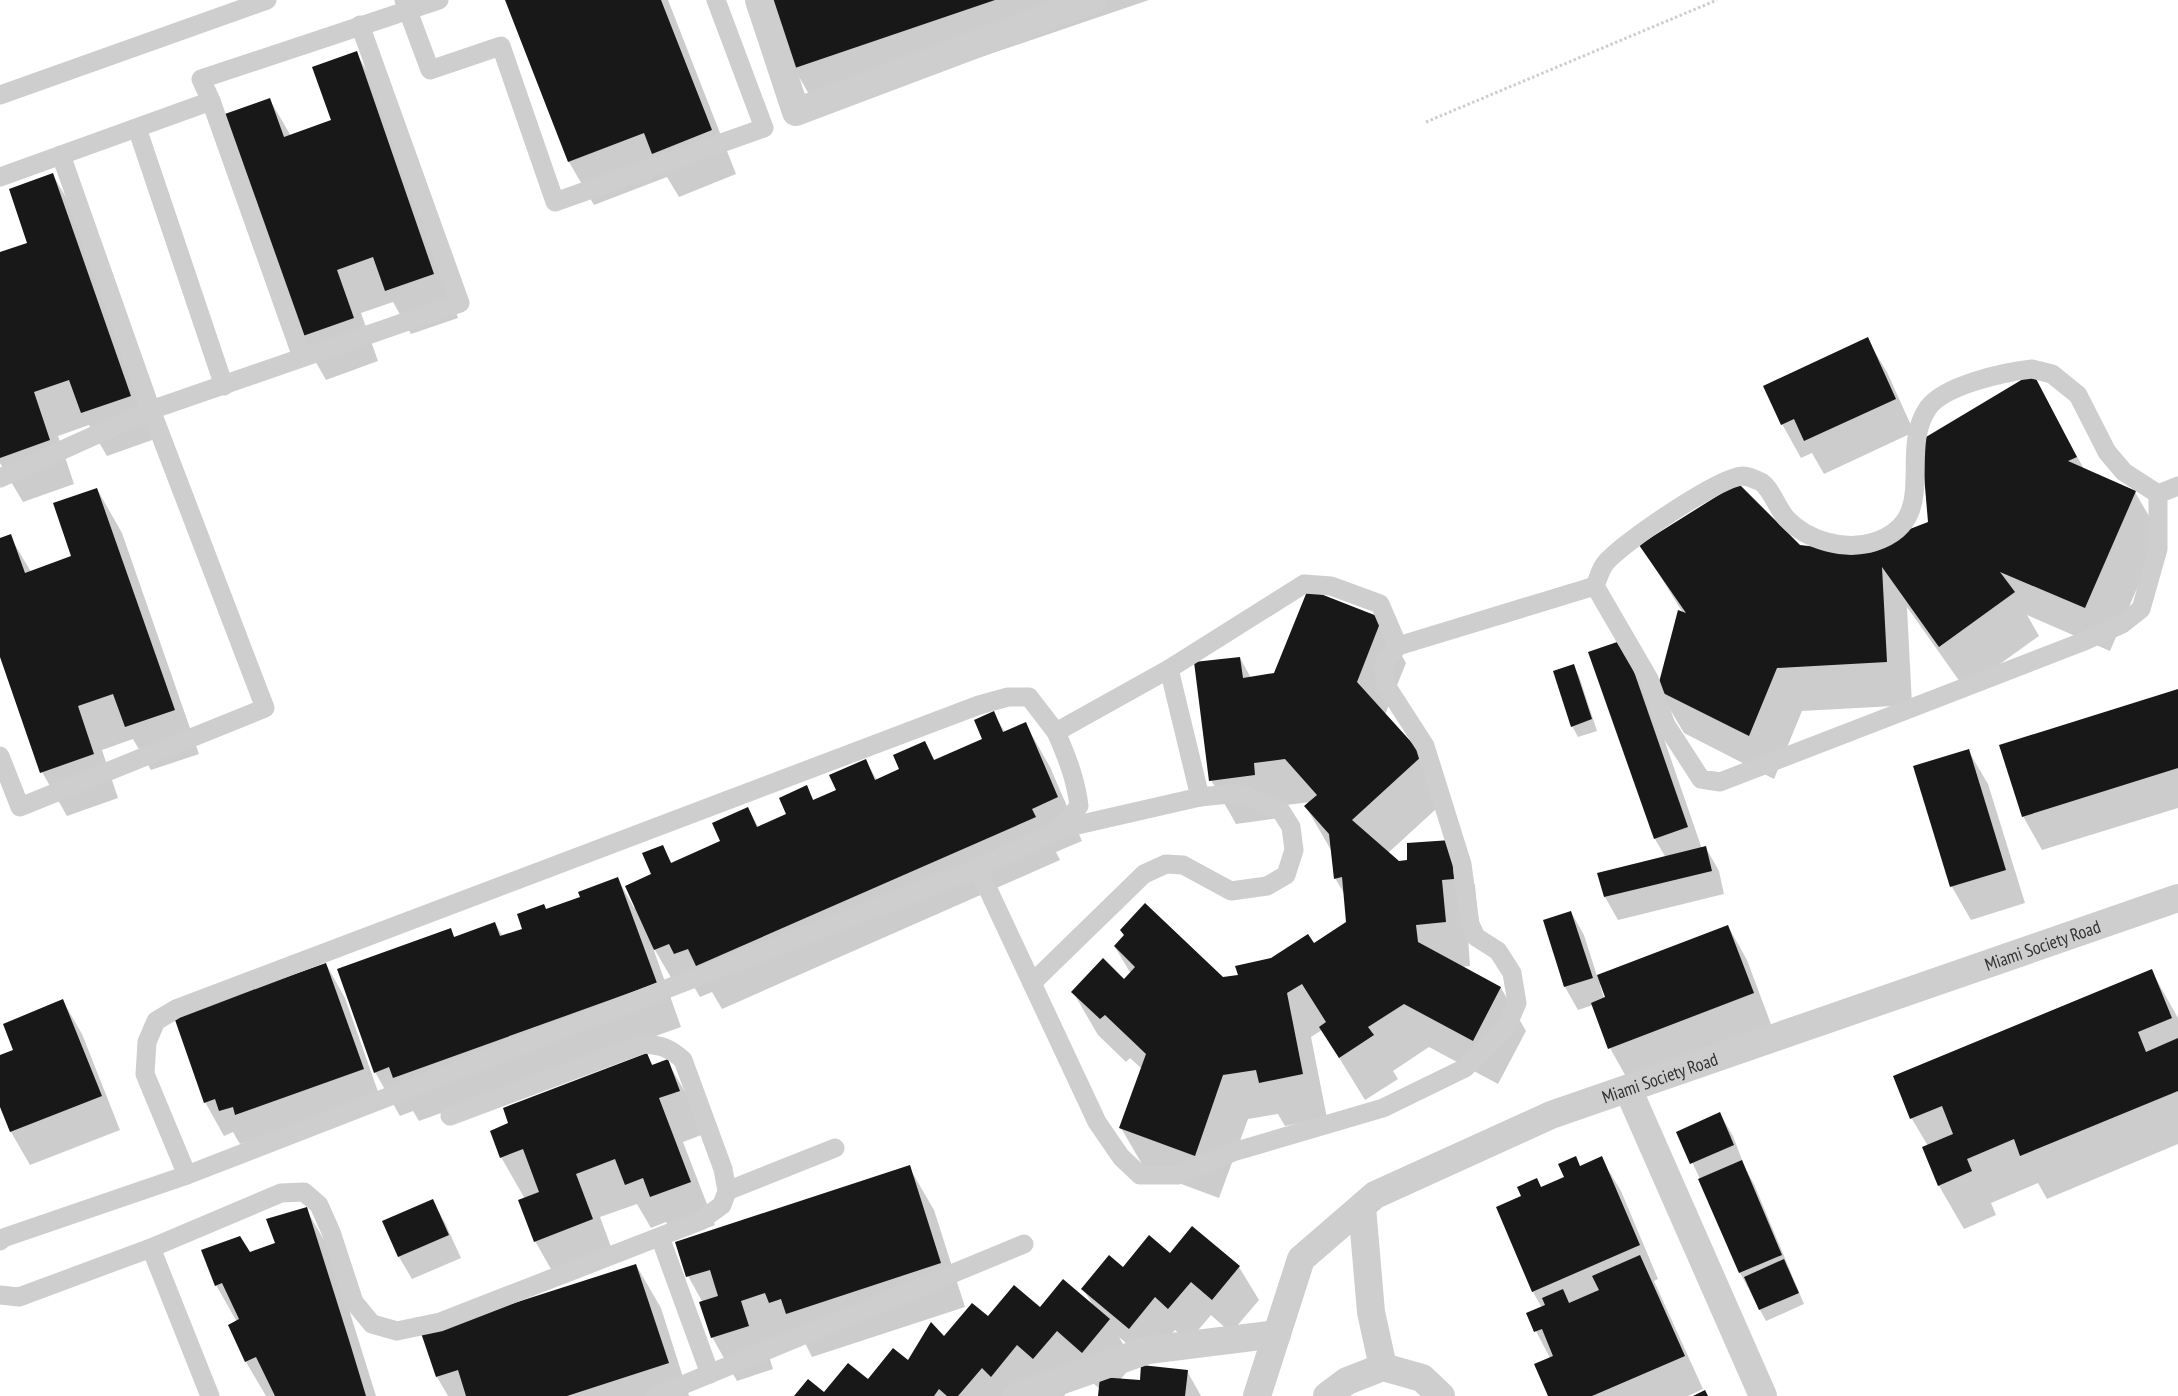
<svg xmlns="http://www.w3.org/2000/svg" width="2178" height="1396" font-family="'PT Sans Narrow',sans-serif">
<rect width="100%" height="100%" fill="#fff"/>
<g fill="#0003" fill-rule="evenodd">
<path d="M506 0H668L736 174 679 197 667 177 594 205 569 162Z"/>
<path d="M771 0H1149L819 112 794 68Z"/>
<path d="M356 52 381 96 458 318 411 334 393 302 361 313 378 361 326 380 301 336 270 100 291 136 332 121Z"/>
<path d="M53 175 78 218 155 439 107 456 89 425 58 436 74 484 23 502 0 463V254L29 243Z"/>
<path d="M1867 339 1887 372 1914 432 1824 474 1812 453 1801 458 1782 424Z"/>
<path d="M2032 375 2084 469 2135 492 2160 535 2110 651 2027 615 2039 636 1965 689 1907 607 1912 705 1802 711 1774 779 1684 733 1658 689 1683 613 1641 545 1800 547 1869 554 1930 523Z"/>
<path d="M97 489 122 533 199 754 151 770 133 739 102 750 118 798 67 816 42 772 0 653V539L10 536 31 572 73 557Z"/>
<path d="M1381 619 1406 663 1385 715 1422 755 1447 799 1388 853 1399 862 1409 861 1450 841 1475 885 1478 922 1467 923 1470 966 1461 967 1501 988 1526 1031 1498 1084 1429 1047 1393 1071 1398 1079 1365 1100 1322 1030 1311 1037 1327 1118 1285 1126 1278 1114 1248 1119 1219 1198 1146 1171 1121 1128 1142 1069 1130 1058 1126 1062 1098 1035 1073 992 1124 981 1131 974 1115 947 1223 979 1239 976 1272 959 1314 944 1347 922 1345 895 1335 878 1331 850 1306 807 1311 802 1278 806 1279 818 1236 824 1211 780 1240 658 1251 678 1275 674Z"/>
<path d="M1590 653 1642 675 1702 849 1706 848 1719 871 1724 894 1618 920 1605 897 1599 874 1666 858 1655 839Z"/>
<path d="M1573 665 1579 676 1597 731 1578 737 1572 726Z"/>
<path d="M2178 690V808L2042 850 2023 816Z"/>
<path d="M993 713 1005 732 1025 723 1050 767 1082 841 1056 852 1060 860 722 1009 712 992 700 997 694 987 680 993 652 945 681 1027 419 1121 413 1111 400 1116 375 1072 450 929 455 938 495 923 503 937 524 930 547 911 581 898 618 879 634 908 653 875 662 846 672 864 721 842 748 808 759 828 787 815 806 787 814 801 837 791 865 760 877 780 901 770 924 742 935 761 984 739Z"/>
<path d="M1968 750 1988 784 2025 903 1971 920 1952 887 1915 767Z"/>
<path d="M1571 912 1584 935 1597 976 1728 926 1747 960 1772 1027 1629 1082 1610 1048 1593 1005 1578 1010 1565 987 1544 921ZM1602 984 1607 997 1604 998 1600 985Z"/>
<path d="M326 964 345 998 382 1103 240 1144 233 1132 224 1136 205 1102Z"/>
<path d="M2151 970 2178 1018V1144L2047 1199 2038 1183 1991 1203 1996 1215 1964 1229 1939 1186 1928 1146 1912 1119 1894 1077Z"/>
<path d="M63 1001 82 1034 120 1130 30 1165 11 1132 0 1104V1056L14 1051Z"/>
<path d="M647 1055 653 1066 667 1061 692 1104 704 1134 683 1142 715 1225 677 1240 678 1242 909 1167 934 1210 965 1307 812 1357 805 1343 765 1344 773 1369 737 1381 712 1337 703 1303 688 1276 678 1242 666 1222 651 1228 637 1204 600 1217 617 1263 560 1285 535 1241 525 1199 501 1157Z"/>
<path d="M1720 1114 1733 1136 1745 1168 1754 1184 1804 1304 1766 1321 1740 1273 1700 1179 1678 1132Z"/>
<path d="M1601 1158 1621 1191 1658 1279 1654 1281 1703 1389 1688 1396H1549L1550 1358 1527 1314 1542 1308 1533 1292 1497 1208 1566 1178 1580 1167Z"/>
<path d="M432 1200 445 1223 461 1258 412 1279 399 1257 384 1221Z"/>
<path d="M306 1209 331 1252 376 1396H266L246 1362 230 1326 237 1322 216 1285 249 1253 277 1244Z"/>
<path d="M1170 1255 1239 1267 1259 1300 1231 1333 1211 1315 1188 1342 1175 1330 1148 1362 1119 1337 1134 1363 1120 1380 1141 1382 1187 1371 1201 1396H1100V1389L1082 1374 1064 1396H795L824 1394 868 1381 908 1361 944 1338 988 1318 1040 1309 1093 1305 1083 1289 1124 1269Z"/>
<path d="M636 1265 661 1308 689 1396H448L437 1377Z"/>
</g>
<g fill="#181818">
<path d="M505 0H661L712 130 652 154 644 133 568 162Z"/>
<path d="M769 0H995L792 69Z"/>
<path d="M357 51 434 274 385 291 373 257 337 270 354 318 300 337 222 115 270 98 284 137 331 120 312 67Z"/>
<path d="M53 173 131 396 81 413 69 380 34 392 50 440 0 458V252L27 243 9 189Z"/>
<path d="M1868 337 1896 399 1804 441 1794 419 1781 425 1763 386Z"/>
<path d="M2033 373 2077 457 2068 461 2136 491 2085 608 2000 572 2015 592 1939 647 1882 567 1887 662 1777 668 1749 736 1657 690 1678 610 1686 613 1639 545 1738 483 1800 545 1867 553 1866 546 1928 522 1921 440Z"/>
<path d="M97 488 175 710 125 727 113 694 78 706 94 754 40 773 0 657V538L11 534 25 573 71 556 53 503Z"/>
<path d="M1308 589 1382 618 1357 682 1423 755 1352 820 1399 861 1407 860V843L1451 840 1454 879 1442 880 1446 922 1416 925 1418 942 1501 987 1473 1041 1404 1004 1368 1027 1374 1035 1339 1058 1319 1027 1326 1022 1302 984 1287 993 1303 1074 1259 1083 1256 1070 1223 1075 1195 1156 1119 1128 1146 1054 1105 1015 1100 1019 1071 992 1103 958 1124 979 1135 967 1114 946 1124 935 1120 930 1145 903 1223 977 1238 975 1235 966 1271 958 1308 934 1314 943 1346 922 1342 877 1334 879 1329 834 1304 806 1317 795 1285 759 1254 763 1255 775 1209 781 1194 662 1240 657 1243 678 1274 673Z"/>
<path d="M1623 640 1688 827 1654 839 1588 652Z"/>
<path d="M1574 664 1592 719 1571 727 1553 671Z"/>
<path d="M2178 689V768L2022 817 1999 745Z"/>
<path d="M994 711 1003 732 1026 722 1058 797 1032 809 1036 817 696 966 688 949 674 954 669 944 654 950 625 886 651 874 642 853 663 845 671 863 720 841 712 823 748 807 757 827 786 814 779 798 807 785 813 800 836 790 829 775 866 759 875 780 899 769 893 755 925 741 934 760 982 739 974 720Z"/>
<path d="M1969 749 2006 870 1950 887 1913 766Z"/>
<path d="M1706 846 1712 871 1604 897 1597 873Z"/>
<path d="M618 877 657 983 393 1078 389 1067 374 1073 337 969 451 928 454 937 495 922 500 936 522 929 517 914 544 904 546 909 580 897 578 892Z"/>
<path d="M1571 911 1593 978 1564 987 1543 920Z"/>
<path d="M1728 925 1754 993 1608 1049 1591 1003 1605 997 1597 975Z"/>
<path d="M326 963 364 1069 235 1115 233 1107 219 1111 215 1099 204 1103 174 1017Z"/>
<path d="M2152 969 2172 1018 2138 1032 2146 1052 2178 1038V1091L2020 1156 2014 1139 1967 1159 1972 1171 1938 1186 1922 1147 1953 1134 1942 1106 1910 1119 1893 1076Z"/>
<path d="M63 999 102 1096 10 1132 0 1107V1055L13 1050 3 1024Z"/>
<path d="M647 1053 652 1065 668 1059 680 1091 659 1098 691 1182 650 1197 643 1178 625 1185 615 1159 576 1174 593 1219 534 1242 518 1200 539 1192 523 1149 500 1158 490 1131 508 1123 503 1108Z"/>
<path d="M1720 1112 1734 1145 1690 1164 1676 1132Z"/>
<path d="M1576 1156 1580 1166 1602 1156 1640 1245 1532 1292 1496 1207 1521 1196 1517 1187 1537 1178 1541 1187 1564 1177 1558 1164Z"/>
<path d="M1742 1160 1782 1255 1739 1273 1698 1179Z"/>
<path d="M910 1165 941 1263 786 1314 781 1299 769 1303 765 1293 741 1301 749 1326 711 1338 699 1302 718 1296 710 1270 686 1277 675 1242Z"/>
<path d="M433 1199 449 1235 398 1257 382 1221Z"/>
<path d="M307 1207 349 1340 366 1396H275L256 1357 245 1362 228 1325 239 1319 222 1283 215 1286 201 1250 240 1236 250 1252 275 1243 266 1219Z"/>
<path d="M1192 1226 1240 1266 1212 1300 1191 1282 1168 1309 1155 1297 1129 1329 1081 1289 1109 1255 1123 1267 1149 1235 1170 1253Z"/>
<path d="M1640 1255 1685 1356 1592 1396H1548L1534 1364 1553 1356 1542 1329 1534 1332 1526 1313 1545 1305 1542 1298 1563 1289 1569 1303 1599 1290 1592 1276Z"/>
<path d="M1784 1259 1799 1293 1759 1310 1744 1277Z"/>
<path d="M636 1264 669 1363 567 1396H466L458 1370 436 1377 421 1333Z"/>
<path d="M1063 1279 1110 1319 1082 1353 1057 1331 1033 1359 1017 1345 991 1377 982 1368 958 1396H947L939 1389 934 1396H794L808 1379 824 1392 848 1363 868 1379 893 1348 908 1360 931 1322 944 1336 972 1303 988 1316 1014 1285 1040 1307Z"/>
<path d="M1141 1365 1188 1370 1185 1396H1098L1100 1377 1140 1380Z"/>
<path d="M1705 1390 1708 1396H1693Z"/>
</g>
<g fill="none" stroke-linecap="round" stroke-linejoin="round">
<path stroke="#cecece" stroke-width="3" stroke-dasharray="2.5 2.5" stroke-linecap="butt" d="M1426 122 1717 0"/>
<g stroke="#cecece" stroke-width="19">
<path d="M404 0 430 70 501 46 555 202 764 128 716 0"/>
<path d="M0 95 267 0"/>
<path d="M137 128 224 386"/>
<path d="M0 177 211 101"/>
<path d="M302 357 211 101 201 79 439 0"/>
<path d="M2032 369 2052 374 2078 395 2107 452 2124 472 2158 494V549L2141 609 2122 624 2082 642 1720 782 1701 779 1666 725 1649 679 1595 586C1598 579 1600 571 1604 565 1617 546 1720 476 1743 476 1747 476 1757 480 1761 482 1771 488 1778 510 1787 519 1808 541 1845 551 1874 542 1942 520 1897 453 1928 408 1944 385 2005 372 2032 369Z"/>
<path d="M0 478 151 410 61 155"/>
<path d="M2158 494 2178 486"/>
<path d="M1169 669 1200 797"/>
<path d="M0 756 20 807 265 708 151 410 460 303 360 25"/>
<path d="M978 868 1097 1122 1121 1157 1140 1175H1178L1233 1152 1383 1108 1465 1068 1507 1026 1517 1003 1512 973 1498 951 1476 937 1470 924 1462 864 1425 746 1385 684 1384 663 1398 646 1595 586"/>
<path d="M1032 983 1144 874 1166 864 1183 865 1231 891 1267 886 1286 875 1294 850 1291 827 1281 811 1239 793 1200 797 1060 829"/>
<path d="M187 1175 978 868 1060 829 1079 806C1076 780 1067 757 1056 732L1169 669 1304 584 1331 586 1380 604 1398 646"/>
<path d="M727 1191 835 1148"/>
<path d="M660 1237 710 1374"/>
<path d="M0 1241 3 1238 187 1175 145 1074 147 1042 156 1021 176 1009 979 705 1008 697H1029L1056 732"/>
<path d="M0 1295 19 1297 151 1248"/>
<path d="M210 1396 151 1248 281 1193 304 1192 319 1205 331 1232 354 1302 372 1324 397 1331 440 1322 700 1221 722 1205 727 1191 723 1169 683 1060C670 1048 661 1045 643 1044L450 1116"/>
<path d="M656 1396 1024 1244"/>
</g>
<g stroke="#cecece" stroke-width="28">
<path d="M759 0 796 112 1093 0"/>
<path d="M1628 1089 1763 1396"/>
<path d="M1362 1207 1371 1312 1383 1367"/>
<path d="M1017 1396 1148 1350 1277 1334"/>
<path id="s1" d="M1257 1396 1301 1259 1375 1195 1551 1115 2178 898"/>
<path d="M1327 1396 1347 1381 1383 1367 1422 1378 1441 1396"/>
</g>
</g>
<g text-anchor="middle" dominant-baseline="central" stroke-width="5" stroke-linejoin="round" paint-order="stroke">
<g font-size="18" fill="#313131" stroke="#fff">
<text stroke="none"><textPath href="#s1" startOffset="955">Miami Society Road</textPath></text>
<text stroke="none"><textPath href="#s1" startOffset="550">Miami Society Road</textPath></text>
</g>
</g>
</svg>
